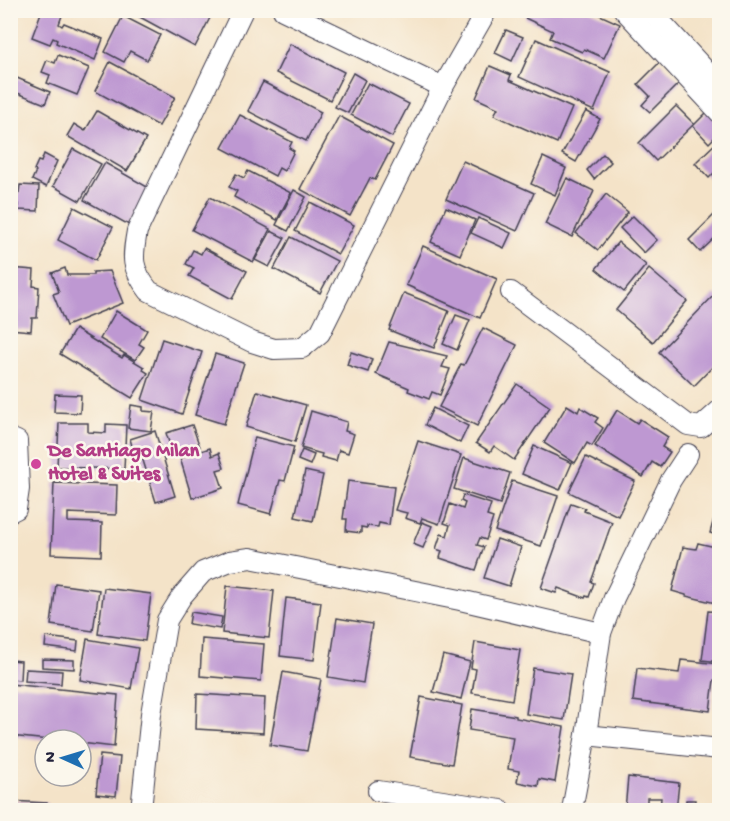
<svg xmlns="http://www.w3.org/2000/svg" width="730" height="821" font-family="'Gochi Hand',sans-serif">
<rect width="100%" height="100%" fill="#fbf7ec"/>
<filter id="ink" filterUnits="userSpaceOnUse"><feTurbulence type="fractalNoise" baseFrequency=".0167" numOctaves="2"/><feDisplacementMap in="SourceGraphic" scale="12" xChannelSelector="R" yChannelSelector="G"/><feConvolveMatrix kernelMatrix="1 2 1 2 8 2 1 2 1" color-interpolation-filters="sRGB"/></filter>
<filter id="wash" filterUnits="userSpaceOnUse"><feTurbulence type="fractalNoise" baseFrequency=".008" numOctaves="4" result="noise"/><feDisplacementMap in="SourceGraphic" scale="24" xChannelSelector="R" yChannelSelector="G"/><feGaussianBlur stdDeviation="1.35" result="paint"/><feColorMatrix in="noise" values="0 0 0 0 0 0 0 0 0 0 0 0 0 0 0 0 0 1.4 0 .05"/><feComposite in="paint" operator="in"/></filter>
<g filter="url(#wash)">
<rect width="100%" height="100%" fill="#f4e3c8"/>
<g id="blocks">
<g fill="#be98d2">
<path d="M42 10H64L59 24 62 26 64 23 103 39 95 60 56 43 57 40 53 38 50 44 32 37Z"/>
<path d="M127 10H214L195 47Z"/>
<path d="M528 10H589L620 24 604 58 584 49 582 52 550 38 553 31 525 18Z"/>
<path d="M123 16 160 35 147 60 130 51 124 62 105 52Z"/>
<path d="M506 30 523 37 512 61 495 53Z"/>
<path d="M536 39 610 72 594 111 519 77Z"/>
<path d="M290 44 344 72 330 100 276 73Z"/>
<path d="M58 55 89 68 77 95 47 83 50 75 42 72 47 60 55 63Z"/>
<path d="M110 62 175 97 159 126 95 91Z"/>
<path d="M660 62 680 82 650 112 642 105 650 96 638 84Z"/>
<path d="M490 66 511 75 509 80 572 108 557 143 494 115 498 108 476 98Z"/>
<path d="M353 73 365 80 348 113 335 107Z"/>
<path d="M10 75 50 92 45 104 10 90Z"/>
<path d="M263 82 321 112 306 141 248 111Z"/>
<path d="M368 83 409 104 392 137 351 115Z"/>
<path d="M676 106 694 124 656 161 639 143Z"/>
<path d="M97 111 146 139 127 171 67 136 74 124 85 131Z"/>
<path d="M586 111 600 119 576 162 562 154Z"/>
<path d="M708 111 720 122V132L709 143 693 126Z"/>
<path d="M240 115 292 142 289 148 294 151 284 171 279 168 275 176 222 148Z"/>
<path d="M339 116 393 145 375 180 370 178 350 216 300 189Z"/>
<path d="M720 139V167L709 178 695 163Z"/>
<path d="M73 149 101 164 80 201 53 186Z"/>
<path d="M44 154 57 161 46 187 32 180 36 171 34 170 38 161 41 162Z"/>
<path d="M603 154 611 162 594 179 587 170Z"/>
<path d="M543 157 566 168 555 195 531 184Z"/>
<path d="M463 161 534 193 517 231 446 199Z"/>
<path d="M105 163 149 188 129 225 84 200Z"/>
<path d="M248 171 291 193 277 220 234 197 237 191 229 187 236 174 244 178Z"/>
<path d="M567 178 594 191 572 237 545 224Z"/>
<path d="M20 185 39 186 38 211 18 210V204H16V193H19Z"/>
<path d="M294 190 306 197 288 231 276 225Z"/>
<path d="M606 194 628 212 598 250 576 233Z"/>
<path d="M210 197 270 229 253 262 192 230Z"/>
<path d="M310 202 354 225 338 254 295 231Z"/>
<path d="M74 207 113 227 96 260 58 240Z"/>
<path d="M446 207 475 220 460 255 431 242Z"/>
<path d="M720 209V233L700 252 689 240Z"/>
<path d="M633 216 657 240 644 253 620 228Z"/>
<path d="M478 218 511 233 504 248 471 233Z"/>
<path d="M271 231 285 238 269 267 255 260Z"/>
<path d="M291 237 337 261 320 293 274 269Z"/>
<path d="M618 242 646 265 624 292 596 269Z"/>
<path d="M423 246 497 279 480 318 406 285Z"/>
<path d="M204 248 247 271 232 299 189 276 194 268 186 264 193 250 201 254Z"/>
<path d="M10 268 34 270 33 286 39 287 37 318H32L31 331 10 329Z"/>
<path d="M65 268 67 275H93V272L110 271 123 303 66 326 53 294 59 292 52 273Z"/>
<path d="M649 269 687 301 653 342 616 310Z"/>
<path d="M404 293 449 311 434 348 389 330Z"/>
<path d="M715 294 720 299V359L694 386 659 352Z"/>
<path d="M116 311 147 330 139 344 144 347 135 360 100 339Z"/>
<path d="M456 315 470 320 457 350 443 344Z"/>
<path d="M483 328 517 345 477 426 439 407 461 364 464 365Z"/>
<path d="M75 329 122 358 124 355 144 367 143 370 148 373 132 398 60 354Z"/>
<path d="M162 339 202 352 182 414 142 400Z"/>
<path d="M389 342 447 356 442 367 450 369 440 395 432 392 429 399 408 391 409 388 376 374Z"/>
<path d="M351 352 372 359 368 372 347 365Z"/>
<path d="M215 354 244 363 224 424 195 415Z"/>
<path d="M517 384 550 407 514 460 494 446 490 452 476 443Z"/>
<path d="M257 391 306 405 295 442 246 427Z"/>
<path d="M55 394 81 395 80 413 54 412Z"/>
<path d="M131 405 143 407V411L154 412 151 431 128 428Z"/>
<path d="M567 405 578 412 580 407 598 418 595 422 603 428 592 446 587 443 575 463 544 443Z"/>
<path d="M433 408 468 426 460 443 425 425Z"/>
<path d="M617 410 637 423 640 419 668 437 662 447 670 452 660 467 652 462 643 477 595 446Z"/>
<path d="M311 411 347 422 345 431 354 434 348 453 339 450 336 461 321 457 322 454 301 448Z"/>
<path d="M59 423H88V432L106 433V424L126 425 124 469 57 467Z"/>
<path d="M192 425 200 447 173 455 166 433Z"/>
<path d="M155 431 175 496 156 502 141 454 135 456 130 439Z"/>
<path d="M255 437 294 447 285 481 280 480 271 514 238 505Z"/>
<path d="M418 441 461 455 439 524 422 518 420 523 405 518 407 513 395 510Z"/>
<path d="M534 446 572 463 560 490 522 474Z"/>
<path d="M210 448 212 456 219 453 224 468 217 470 223 488 192 498 180 458Z"/>
<path d="M302 450 314 455 310 465 298 460Z"/>
<path d="M586 457 635 481 618 516 569 492Z"/>
<path d="M464 458 510 473 500 504 454 489Z"/>
<path d="M305 471 323 475 313 521 295 517Z"/>
<path d="M348 481 394 487 389 525 379 523 378 527 367 526V528L361 527V533L346 531 347 519H343Z"/>
<path d="M512 481 558 496 541 546 495 531Z"/>
<path d="M54 483 117 485 116 515 68 513V522L102 523 101 556 51 554Z"/>
<path d="M463 495 491 504 487 516 493 518 486 540 480 538 477 545 484 547 476 570 440 558 442 551 436 549 441 534 447 536 450 525 444 523 450 504 463 509 465 503 461 501Z"/>
<path d="M571 503 585 508 584 511 612 522 591 582 594 583 589 597 586 596 585 598 558 588 556 593 541 588Z"/>
<path d="M718 504 720 505V536L710 533Z"/>
<path d="M422 522 432 526 423 548 413 544Z"/>
<path d="M497 539 521 547 509 586 484 578Z"/>
<path d="M698 543 720 548V604L686 596V595L672 591 683 547 696 549Z"/>
<path d="M56 584 99 590 93 631 51 625Z"/>
<path d="M227 586 274 591 269 638 222 633Z"/>
<path d="M104 588 151 594 145 641 98 634Z"/>
<path d="M286 598 321 602 314 660 280 656Z"/>
<path d="M708 611 720 612V662L702 660Z"/>
<path d="M191 612 222 617 220 629 189 624Z"/>
<path d="M337 618 372 624 363 683 328 677Z"/>
<path d="M46 637 78 641 77 651 45 647Z"/>
<path d="M87 639 138 648 131 689 80 680Z"/>
<path d="M202 639 264 644 261 681 200 676Z"/>
<path d="M475 642 520 650 512 700 472 693 476 669 471 668Z"/>
<path d="M443 655 470 662 461 699 433 692Z"/>
<path d="M42 659 74 660V669L42 667Z"/>
<path d="M10 660 21 661 20 680 10 679Z"/>
<path d="M681 660 720 664V681L714 680 710 711 633 701 637 668 679 673Z"/>
<path d="M533 668 571 674 564 720 526 714Z"/>
<path d="M26 669 62 671 61 684 25 681Z"/>
<path d="M283 672 321 679 307 751 270 745Z"/>
<path d="M10 684 118 695 114 747 81 743V740H49L10 736Z"/>
<path d="M197 694 265 698 263 733 196 729Z"/>
<path d="M421 697 462 705 452 764 410 757Z"/>
<path d="M472 709 516 716V718L564 727 555 782 539 779 538 786 517 782 519 771 508 769 513 737 469 730Z"/>
<path d="M100 755 120 757 116 796 96 794Z"/>
<path d="M628 777 679 783 676 810H660L661 798H647V810H625Z"/>
<path d="M686 800H695L694 810H686Z"/>
<path d="M10 801 47 803 46 810H10Z"/>
</g>
</g>
</g>
<g filter="url(#ink)">
<use href="#blocks" fill-opacity="0" stroke="#423f50" stroke-width="1.5"/>
<g fill="none" stroke-linecap="round" stroke-linejoin="round">
<defs>
<g id="minor">
<path d="M243 10 137 231C132 259 131 268 149 291L252 342 274 349 302 348 320 333 443 87 487 10"/>
<path d="M283 10 443 87"/>
<path d="M624 10 720 113"/>
<path d="M650 10 720 86"/>
<path d="M511 292 688 425 701 427 720 410"/>
<path d="M10 438 17 441 19 489 16 509 10 512"/>
<path d="M586 735 720 749"/>
<path d="M378 791 501 810"/>
<path d="M141 810 151 714 167 620 182 596 203 572 230 561 250 558 460 600 601 633"/>
<path d="M572 810 586 735 601 633 614 598 671 480 688 454"/>
</g>
</defs>
<use href="#minor" stroke="#423f50" stroke-width="22"/>
<use href="#minor" stroke="#fff" stroke-width="20"/>
</g>
</g>
<circle fill="#d1479c" stroke="#fbf7ec" stroke-width="2" cx="36" cy="464" r="6"/>
<g text-anchor="middle" dominant-baseline="central" stroke-width="5" stroke-linejoin="round" paint-order="stroke">
<g font-size="20" font-weight="bold" fill="#b23c85" stroke="#fbf7ec" text-anchor="start">
<text x="48" y="452">De Santiago Milan<tspan x="48" dy="23">Hotel &amp; Suites</tspan></text>
</g>
</g>
<rect width="730" height="821" fill="none" stroke="#fbf7ec" stroke-width="36"/>
<g transform="translate(63 758) rotate(274)"><circle r="28" fill="#fbf7ec" stroke="#a4a2a5" stroke-width="1.5"/>
<path d="M0-4.5L10 22L0 15L-10 22Z" fill="#1f6fb2"/>
<text y="-9" font-size="16" font-weight="bold" text-anchor="middle" fill="#22223b">N</text>
</g>
</svg>
